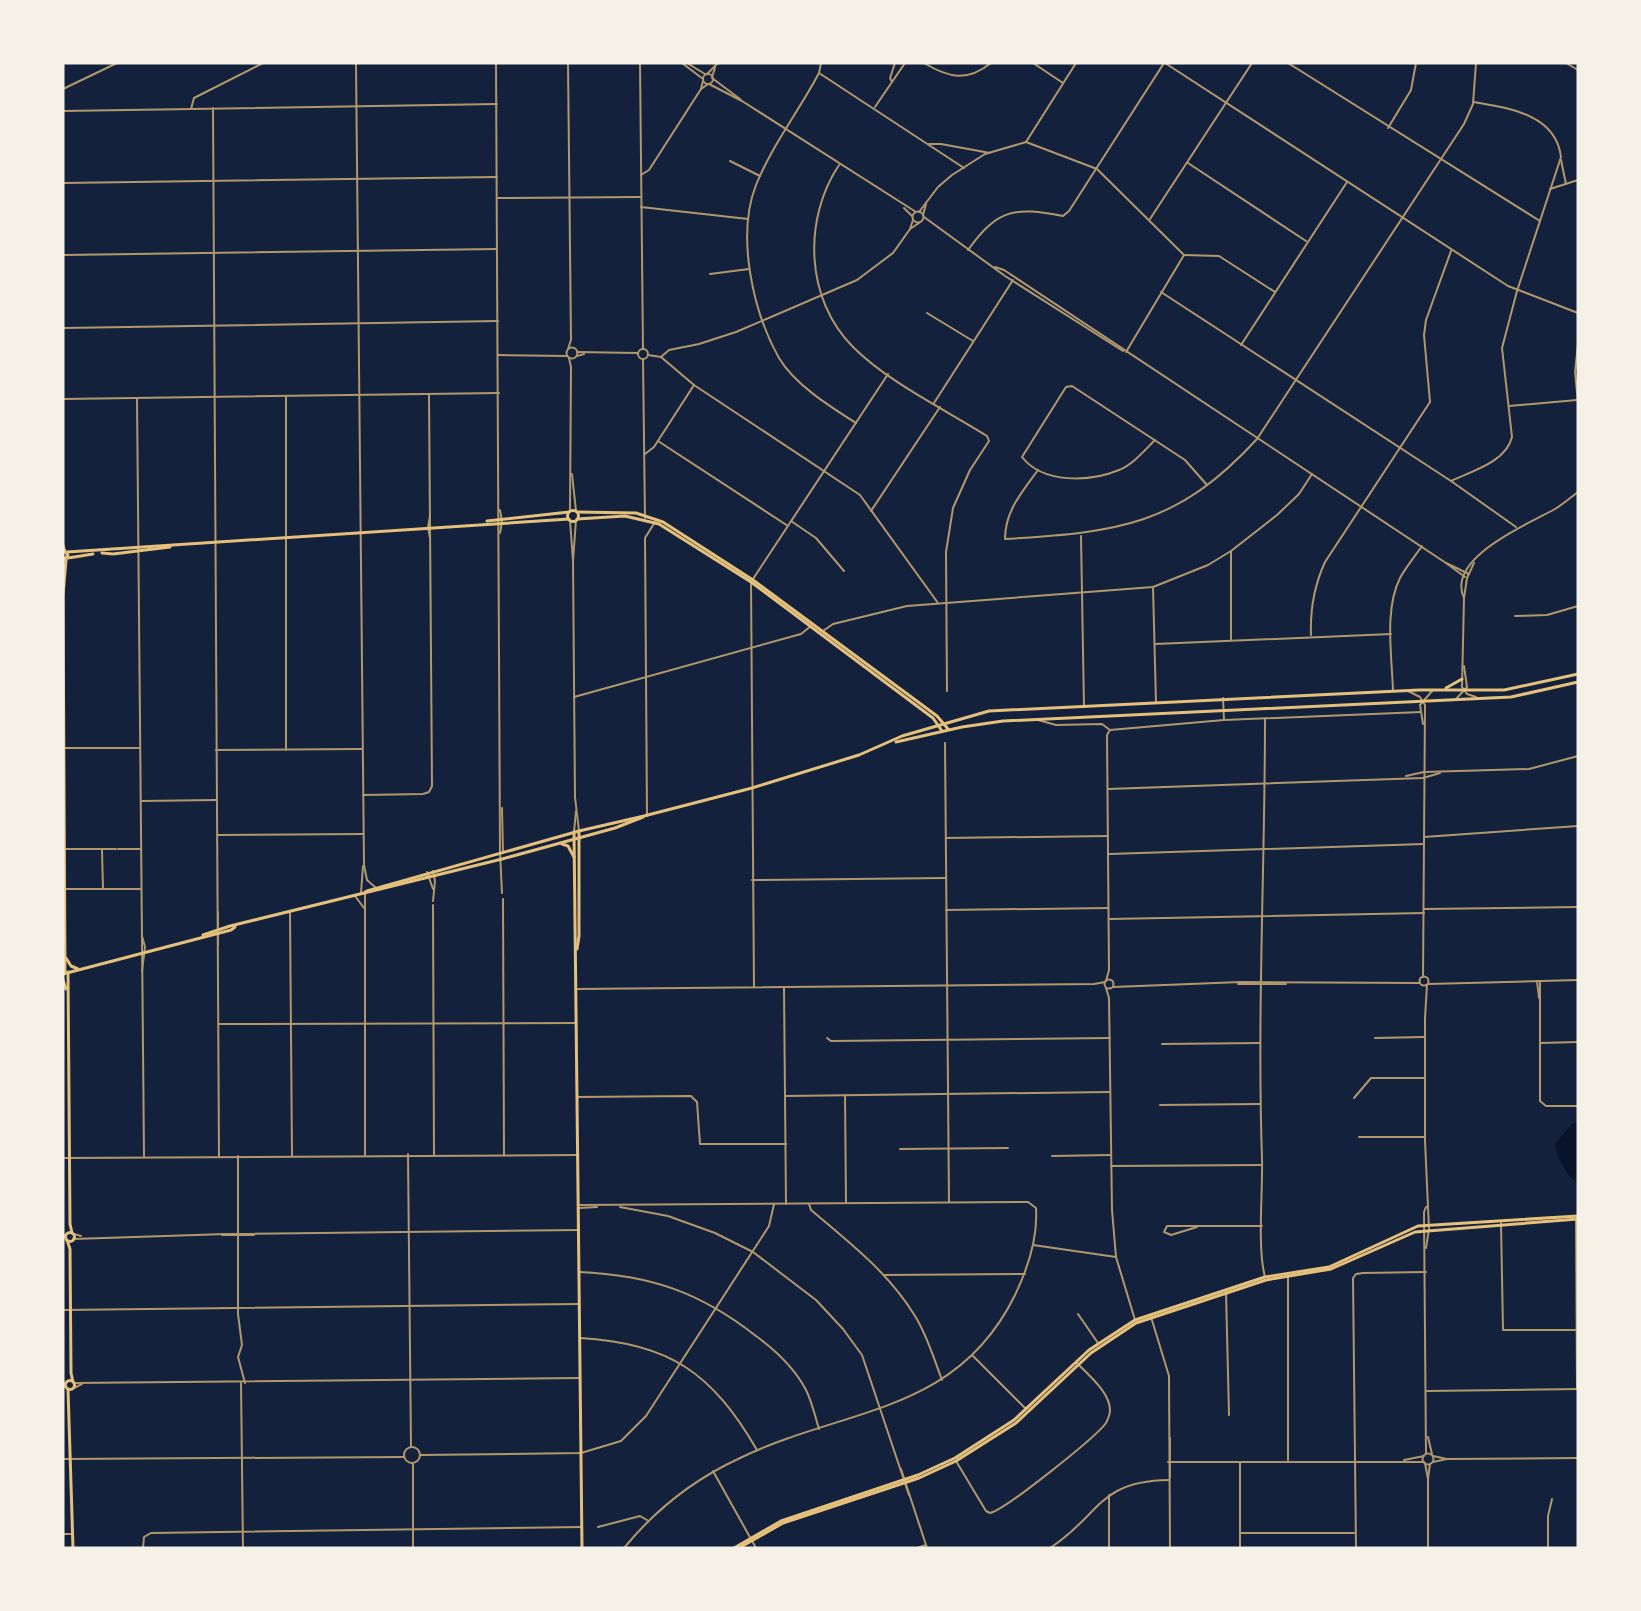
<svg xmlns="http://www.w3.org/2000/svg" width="1641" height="1611" font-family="'Space Grotesk',sans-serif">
<rect width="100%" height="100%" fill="#14213d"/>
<path fill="#0b132b" d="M1578 1122V1183C1566 1176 1557 1157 1555 1144L1572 1124Z"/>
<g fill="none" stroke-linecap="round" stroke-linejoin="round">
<g stroke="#b1986c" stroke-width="2">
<path d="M356 63 364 865 367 880 375 887"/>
<path d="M496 63 500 852 502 893"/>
<path d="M640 63 643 349"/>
<path d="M821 63 819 73C799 111 772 145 756 185 736 236 753 312 779 358 795 385 831 407 856 423"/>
<path d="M924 63C949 78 967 82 991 63"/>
<path d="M1033 63 1063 83"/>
<path d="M1288 63 1540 221"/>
<path d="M819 73 964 168"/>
<path d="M707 74 718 63"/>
<path d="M712 77 715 68"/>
<path d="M892 82 905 63"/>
<path d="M63 89 117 63"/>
<path d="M701 89 703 81"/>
<path d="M875 107 892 82 890 78 895 63"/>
<path d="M213 108 219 1156"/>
<path d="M191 109 194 98 263 63"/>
<path d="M63 111 497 104"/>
<path d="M1388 128 1411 90 1416 63"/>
<path d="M1026 142 1076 63"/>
<path d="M929 144H941L990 153"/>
<path d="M1561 160 1566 184"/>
<path d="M730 161 760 176"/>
<path d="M1188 163 1306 241"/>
<path d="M839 165C803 219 805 299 853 347 888 382 944 409 987 436L989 441 970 470 953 508 946 552 947 691"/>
<path d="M641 175 649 170 701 89 708 84"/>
<path d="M63 183 497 177"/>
<path d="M1550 189 1578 180"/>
<path d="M497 198 641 197"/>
<path d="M641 207 748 219"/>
<path d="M919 212 938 187 952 175 985 154 1026 142 1097 169 1184 255 1126 352"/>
<path d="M923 215 926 204"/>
<path d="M1150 219 1252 63"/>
<path d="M910 229 913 220"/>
<path d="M968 250C998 208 1015 207 1063 216L1069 211 1164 63"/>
<path d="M63 255 497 249"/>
<path d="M1184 255 1219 256 1275 292"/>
<path d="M710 274 749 269"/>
<path d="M1161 292 1451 481 1516 527"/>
<path d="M927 313 973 341"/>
<path d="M63 328 498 321"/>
<path d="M1241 345 1347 182"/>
<circle cx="643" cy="354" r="5"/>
<path d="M577 352 638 353"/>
<path d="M498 355 567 356"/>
<path d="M648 355 661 357 694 385 860 495 938 603"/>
<path d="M577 356 584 354"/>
<path d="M661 357 669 350 699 344 736 332 857 280 893 253 910 229 919 223"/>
<path d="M643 359 645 518"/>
<path d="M286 396V750"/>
<path d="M137 398 144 1156"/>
<path d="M63 399 499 393"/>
<path d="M934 403 1013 280"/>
<path d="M1509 406 1577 400"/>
<path d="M1155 440C1144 451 1132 465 1119 470 1090 482 1043 484 1022 457L1066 387 1072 386 1185 460 1207 485"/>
<path d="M658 441 788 526"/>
<path d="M645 454 654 447 694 385"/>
<path d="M1038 470C1022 492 1005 511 1005 539 1119 532 1177 526 1257 439L1464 124 1473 104 1476 63"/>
<path d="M1451 481C1472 471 1506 462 1512 437L1502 348 1517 291 1561 157C1556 114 1508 108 1474 102"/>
<path d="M871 511 940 407"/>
<path d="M430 516 428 527 430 538"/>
<path d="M791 521 816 538 844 571"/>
<path d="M500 533 502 522 500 510"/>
<path d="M1081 536 1084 707"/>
<path d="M1231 551V640"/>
<path d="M1153 587 1156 703"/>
<path d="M1515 616 1547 615 1578 606"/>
<path d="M1311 635C1310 608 1314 586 1325 562L1430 402 1424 335 1426 320 1451 251"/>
<path d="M1155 644 1391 634"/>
<path d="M1393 691C1392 656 1384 610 1400 578 1406 567 1415 556 1422 546"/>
<path d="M1223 698 1224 720"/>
<path d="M1265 719C1265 866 1257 1012 1262 1159 1263 1192 1257 1247 1265 1277"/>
<path d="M1038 720 1056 725 1102 724 1110 730 1224 720 1421 712"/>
<path d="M945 743 949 1202"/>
<path d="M63 748H140"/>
<path d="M216 750 362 749"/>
<path d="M1406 776 1424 772 1529 769 1578 756"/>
<path d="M1108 789 1423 778 1440 773"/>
<path d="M363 795 423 794 429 792 432 786 429 394"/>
<path d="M141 801 216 800"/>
<path d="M502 808 503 853"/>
<path d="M647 816 645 538 655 522"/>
<path d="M217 835 363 834"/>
<path d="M1424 837 1578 826"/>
<path d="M946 838 1108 836"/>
<path d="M65 849H116"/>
<path d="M118 849H141"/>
<path d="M102 850 103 889"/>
<path d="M1109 854 1424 844"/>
<path d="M433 871 435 881 433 901"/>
<path d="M427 872 433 889"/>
<path d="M752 880 945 878"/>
<path d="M66 889H141"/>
<path d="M361 893 363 866"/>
<path d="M355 896 364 908"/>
<path d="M503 899 504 1155"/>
<path d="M433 905 434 1155"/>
<path d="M1424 909 1578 907"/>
<path d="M946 910 1108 908"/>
<path d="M218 912V945"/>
<path d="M290 912 292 1156"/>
<path d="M1109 919 1424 913"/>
<path d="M142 971 145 947 142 936"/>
<path d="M1537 981 1539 998"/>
<path d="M1540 981V1101L1546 1106H1578"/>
<path d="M754 987 751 582 888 374"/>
<path d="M784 987 786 1204"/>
<path d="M219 1024 576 1023"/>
<path d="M827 1038 831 1041 1110 1038"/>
<path d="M1375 1038 1425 1037"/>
<path d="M1540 1043 1578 1042"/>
<path d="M1162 1044 1260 1043"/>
<path d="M845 1095 846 1203"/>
<path d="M785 1096 1109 1092"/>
<path d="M577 1097 691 1096 697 1102 700 1144H786"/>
<path d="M1354 1098 1371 1078H1425"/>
<path d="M1160 1105 1260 1104"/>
<path d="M1359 1137H1425"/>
<path d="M900 1149 1008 1148"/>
<path d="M408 1154 411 1447"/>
<path d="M365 1155V891"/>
<path d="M238 1156V1314L242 1345 238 1357 245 1383"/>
<path d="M1052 1156 1111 1155"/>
<path d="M63 1158 578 1155"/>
<path d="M1111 1166 1261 1165"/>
<path d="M809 1204 811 1210C849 1242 889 1273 915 1316 927 1335 934 1359 942 1380"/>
<path d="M579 1205 1028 1202 1036 1208C1038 1239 1028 1268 1015 1295 956 1416 843 1407 738 1459 693 1480 656 1509 624 1548"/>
<path d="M620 1207 668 1216 715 1233 753 1252 816 1300 843 1329 862 1355 909 1495"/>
<path d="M579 1208 597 1207"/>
<path d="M1576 1219 1577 1389"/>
<path d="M1501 1223 1503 1330H1576"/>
<path d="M1197 1227 1171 1235 1164 1232 1167 1226H1262"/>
<path d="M1033 1245 1116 1257"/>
<path d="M579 1272C650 1275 700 1292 756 1336 775 1350 795 1369 806 1390 812 1402 815 1416 819 1429"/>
<path d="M884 1275 1025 1274"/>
<path d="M1288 1277V1460"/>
<path d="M1226 1292 1229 1415"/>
<path d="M63 1310 579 1304"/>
<path d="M1078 1314 1098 1343"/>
<path d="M580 1338C670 1343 712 1373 757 1450"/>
<path d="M973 1356 1026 1409"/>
<path d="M74 1383 580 1378"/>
<path d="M241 1383 243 1548"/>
<path d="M63 1384 67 1382"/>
<path d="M63 1386 66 1387"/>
<path d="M74 1388 82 1384"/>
<path d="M1427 1391 1578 1389"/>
<circle cx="412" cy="1455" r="8"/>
<path d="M420 1455 581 1453 621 1441 646 1416 769 1226 774 1204"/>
<path d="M1433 1456 1447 1459"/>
<path d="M63 1459 404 1457"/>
<path d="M1404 1460 1424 1456"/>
<path d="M956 1461 986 1511 990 1513C1005 1510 1096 1437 1106 1423 1108 1419 1110 1414 1110 1410 1110 1392 1087 1374 1076 1362"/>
<path d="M1168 1462H1424"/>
<path d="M1240 1462V1548"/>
<path d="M1433 1462 1447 1459 1578 1458"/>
<path d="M413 1464V1548"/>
<path d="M901 1469 927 1548"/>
<path d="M713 1471 756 1548"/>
<path d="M1109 1495V1548"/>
<path d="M598 1527 640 1516 647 1520"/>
<path d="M1240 1533H1354"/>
<path d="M63 1534H73"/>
<path d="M143 1548 144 1537 151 1533 582 1527"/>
<path d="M917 1548 926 1545"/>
<path d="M1050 1548C1101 1515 1097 1481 1169 1480"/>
<path d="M1356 1548 1353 1278 1356 1274 1363 1273 1426 1272"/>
<path d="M1548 1548V1516L1552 1499"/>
</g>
<g stroke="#b1986c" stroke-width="2">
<path d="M568 63 571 340 568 349"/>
<path d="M682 63 703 79"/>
<path d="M687 63 705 74"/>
<path d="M1165 63 1508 286 1578 313"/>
<path d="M1566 63 1578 70"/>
<circle cx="708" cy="79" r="5"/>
<path d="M712 78 740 99"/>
<path d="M709 84 742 101 916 212"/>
<path d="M904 208 912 216"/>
<circle cx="918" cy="217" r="5.5"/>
<path d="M924 217 1005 276 1123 351"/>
<path d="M995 267 1004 270 1446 563 1469 574"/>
<path d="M1578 344 1575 372 1578 402"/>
<circle cx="572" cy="353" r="5.5"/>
<path d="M569 358 571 367 570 511"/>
<path d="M572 474 576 511"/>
<path d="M570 520 573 561 575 797 579 831"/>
<path d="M63 543 65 550"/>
<path d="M573 561 576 520"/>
<path d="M1446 563 1465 577"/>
<path d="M1474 563 1467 578 1464 598 1462 687 1467 694 1476 697"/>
<path d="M1464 598C1445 558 1530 523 1555 509 1563 504 1570 498 1578 492"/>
<path d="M823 631 833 624 907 606 1153 587 1208 565 1231 551 1277 515 1299 494 1312 474"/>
<path d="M1408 691 1420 697 1425 705 1423 977"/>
<path d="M574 697 801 634 811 626"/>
<path d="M1456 699 1467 687 1464 666"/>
<path d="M1423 724 1420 705 1433 690"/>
<path d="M574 832 576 811"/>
<circle cx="1424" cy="981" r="4.5"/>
<circle cx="1109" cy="984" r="4.5"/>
<path d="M1106 981 1109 970 1107 735 1110 730"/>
<path d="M1238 984H1286"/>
<path d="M1428 984 1578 980"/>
<path d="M1113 987 1241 982 1420 983"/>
<path d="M1106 988 1109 998 1112 1210 1116 1257 1135 1320"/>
<path d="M576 989 1094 984 1105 982"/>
<path d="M74 1234 81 1236"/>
<path d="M63 1235H65"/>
<path d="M222 1235H254"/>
<path d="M73 1239 226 1234 579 1230"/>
<path d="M1426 1248 1429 1229 1425 1141V1018L1427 985"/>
<path d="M1151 1317 1169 1376 1170 1548"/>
<path d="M1428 1437 1432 1454"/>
<path d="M1170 1438V1477"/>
<circle cx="1428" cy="1459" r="5.5"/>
<path d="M1426 1454 1424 1212 1426 1207"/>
<path d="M1425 1463 1428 1479V1548"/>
<path d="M1428 1479 1430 1464"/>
</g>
<g stroke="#e5c07b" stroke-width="3">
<circle cx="573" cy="516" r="5.5"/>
<path d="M577 512 636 513 663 522 753 580 937 716 948 729"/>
<path d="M577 519 625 516 659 524 751 582 933 718 942 731"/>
<path d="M487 521 569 512"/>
<path d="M63 549 68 555 63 561"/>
<path d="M67 552 569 519"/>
<path d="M102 553 113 554 170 547"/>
<path d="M68 558 93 554"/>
<path d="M66 958 71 966 78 969"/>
<path d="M68 972 70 1224 72 1233"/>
<path d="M65 973 63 595 66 560"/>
<path d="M63 980 66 989"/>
<circle cx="70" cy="1237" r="4.5"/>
<path d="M67 1240 70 1249 71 1373 73 1382"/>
<circle cx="70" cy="1385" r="4.5"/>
<path d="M68 1389 73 1548"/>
</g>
<g stroke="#e5c07b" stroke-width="3">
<path d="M574 832 582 1548"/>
<path d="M577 949 579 936V831"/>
<path d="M734 1548 781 1521 918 1475 955 1458 1014 1420 1089 1350 1135 1320 1265 1277 1329 1267 1418 1226 1578 1216"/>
<path d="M739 1548 783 1523 919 1478 956 1461 1016 1423 1091 1353 1136 1323 1266 1280 1331 1269 1415 1232 1578 1219"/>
</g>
<g stroke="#e5c07b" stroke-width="3">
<path d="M1446 688 1462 679"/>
<path d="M896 742 962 727 1003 721 1511 697 1578 682"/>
<path d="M562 844 568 846 574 857"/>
<path d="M367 891 579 831 644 816 752 788 859 755 902 736 989 711 1419 690H1504L1578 674"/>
<path d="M203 935 230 926 502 859 615 828 643 817"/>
<path d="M63 974 231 930 235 927"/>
</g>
</g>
<rect width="1641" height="1611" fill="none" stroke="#f6f1e7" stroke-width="129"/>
</svg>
